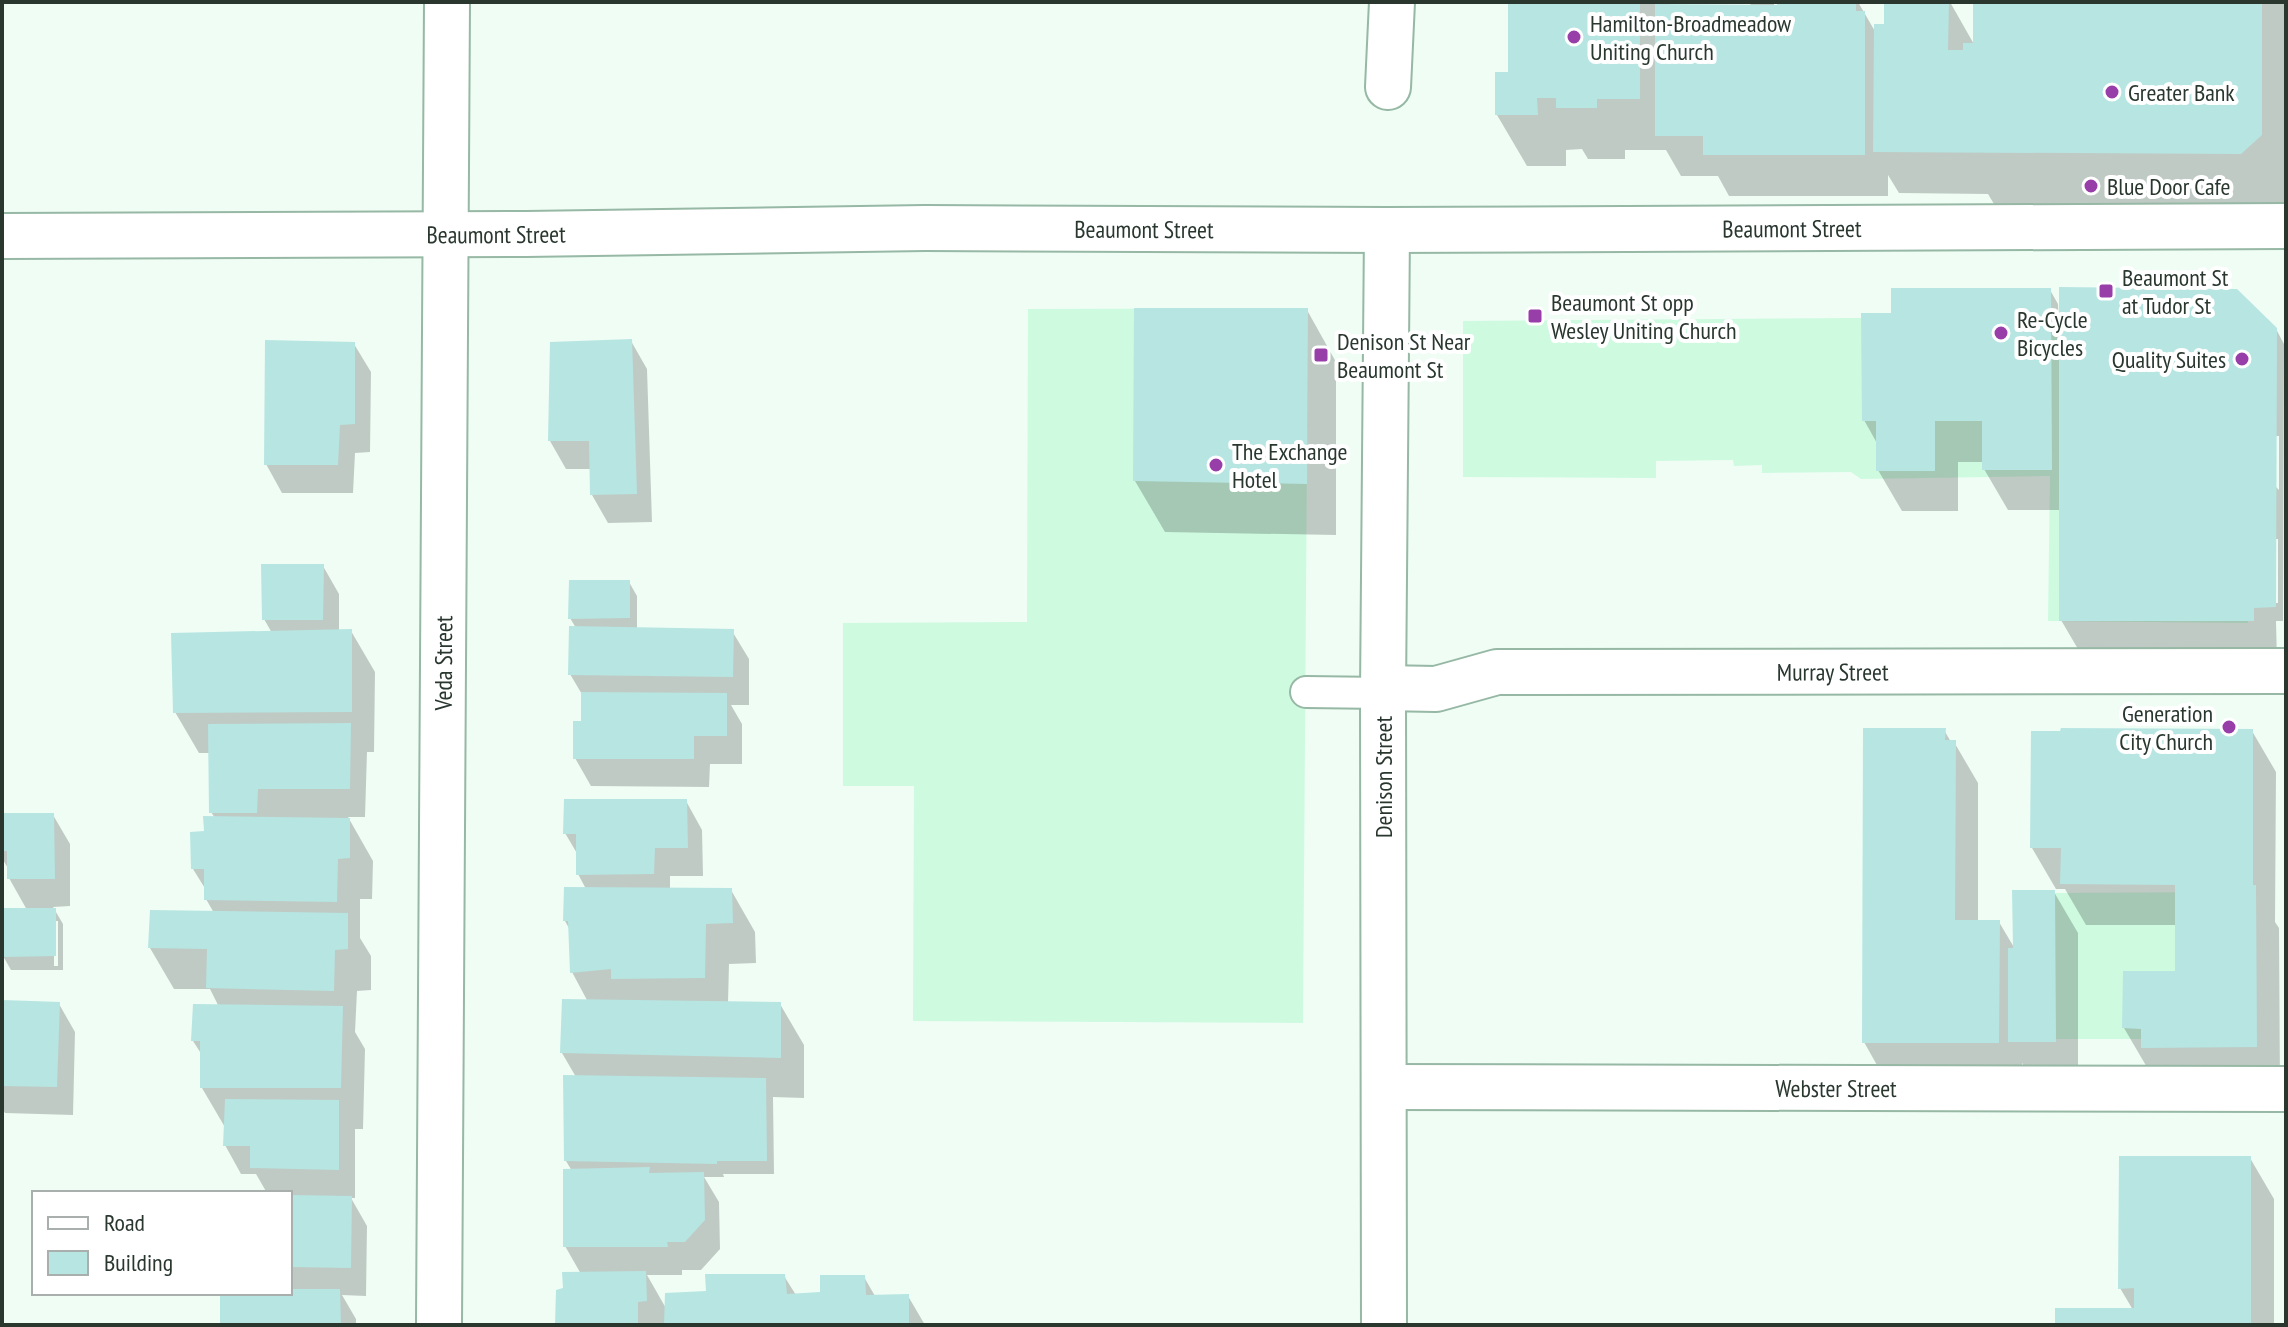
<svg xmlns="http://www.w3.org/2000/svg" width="2288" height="1327" font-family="'PT Sans Narrow',sans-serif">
<rect width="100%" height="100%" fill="#effdf5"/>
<g fill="#cefae0">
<path d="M1308 308 1303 1023 913 1021 914 786H843V623L1027 622 1028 309Z"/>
<path d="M2252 315 2248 623 2048 621 2050 476 1861 479 1851 472 1762 473V465L1734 466 1733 460 1656 461V478L1463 477V321Z"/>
<path d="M2247 892 2246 1039H2048L2046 893Z"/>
</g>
<g fill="#0003" fill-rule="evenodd">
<path d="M1510 2H1669V6L1752 7 1749 2H1774V7H1779V2H1858L1876 33 1886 26V2H1950L1975 46V2H2286V214L2003 219 1988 194 1899 193 1888 175V196H1729L1718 176H1681L1666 150H1625V159H1588L1582 149 1566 150V166H1527L1497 115 1510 74Z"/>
<path d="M2050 290 2058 304 2059 329H2276L2284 344 2283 621H2276L2277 662 2085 661 2061 620V510H2008L1984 469V462H1958V511H1902L1878 470V445L1864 420 1895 315ZM2275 436H2279V490L2275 486ZM2274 539H2278V603H2274Z"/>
<path d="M1307 310 1336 362V535L1165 532 1135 481Z"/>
<path d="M631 341 647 369 652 522 608 523 592 495 591 469H566L550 441Z"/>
<path d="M354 344 371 372 370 452 355 453 353 493H282L266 464Z"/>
<path d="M323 566 339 594V631H351L375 672 374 752H367L365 817H348L373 861 372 899H360V938L371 956V990L357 991 355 1032 365 1049 363 1129H355V1198H351L367 1226 366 1296 342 1295 356 1319V1325H222V1293H290V1193H267L256 1174H241L225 1145 226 1129 202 1088V1055L193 1041 219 1007 210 989H174L150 948 214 913 206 899V890L193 869 206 833 215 818 211 812 210 753H199L175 712 272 633 264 619Z"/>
<path d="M629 582 637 596V629L732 631 749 659V705H731L742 724V764H710L709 787 591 786 575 758 583 723V696L570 674 576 628 570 618Z"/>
<path d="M1944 730 1951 742H1954L1978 783V922H1999L2015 949 2054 892 2078 933V1083L2034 1082 2022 1063V1084L1887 1083 1864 1042Z"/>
<path d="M2252 731 2276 772 2275 922 2279 928 2280 1088 2148 1069 2124 1028 2177 973V925H2086L2065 889H2056L2032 848Z"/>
<path d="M686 801 702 830 703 876H670V890H731L755 932 756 963 729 964 728 1003 780 1004 804 1045V1098L773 1097 774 1174H723L724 1177H704L719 1202 720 1249 701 1270H682V1275H647L667 1310 708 1293 784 1276 796 1295 822 1294 864 1277 875 1296H908L925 1325H558L565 1290 581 1274 565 1246 572 1171 566 1161 576 1077 562 1053 588 1002 572 972 570 930 565 921 586 889 578 874V855L565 833Z"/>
<path d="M2 804 4 815H53L70 844V906L53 907 63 924V970H11L3 956 2 910H27L9 878V870L2 858ZM54 921H58V966H54Z"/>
<path d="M2 1002 59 1004 75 1032 73 1115 5 1113 2 1108Z"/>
<path d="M2250 1158 2274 1199V1325H2057L2133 1310 2120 1288Z"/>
</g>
<g fill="#b7e5e2">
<path d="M1508 2H1640V99H1597V108H1556V98H1537L1538 115H1495V72H1508Z"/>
<path d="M1777 2H1856V11H1865V155H1703V136H1655V4L1777 5Z"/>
<path d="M1884 2H1949L1948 50H1963V43H1973V2H2262V135L2241 154 1873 152 1874 24H1884Z"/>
<path d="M2059 287 2237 289 2277 328 2276 607 2254 608V621H2059Z"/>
<path d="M1891 288H2051L2052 470H1982V421H1935V471H1876V421H1862L1861 313H1891Z"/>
<path d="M1134 308H1308L1307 484 1133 481Z"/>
<path d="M632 339 637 494 590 495 589 441H548L550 342Z"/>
<path d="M265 340 355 342V424L340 425 338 465H264Z"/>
<path d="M261 564H324L323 620H262Z"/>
<path d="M569 580H630V618L568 619Z"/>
<path d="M569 626 734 629 733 677 568 675Z"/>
<path d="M352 629V712L173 713 171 633Z"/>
<path d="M581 692 727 693V736H694V759H573V721H581Z"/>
<path d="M351 723 350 789H258L257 813H209L208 724Z"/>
<path d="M1863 728H1946L1945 740H1956L1955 920H2000L1999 1043H1862Z"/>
<path d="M2061 728 2253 729V885H2256L2257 1047 2141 1048V1029L2122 1028 2123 971H2175V885L2060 884 2061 848H2030L2031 731H2060Z"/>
<path d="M564 799H687L688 848H655L654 874 576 875V834H563Z"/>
<path d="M2 813H54L55 879H7V851H2Z"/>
<path d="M203 816 350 818V858L338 859 337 902 204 900V869H191L190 832 204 831Z"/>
<path d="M564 887 732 888 733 923 706 924 705 978 611 979V969L570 973 568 921H563Z"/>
<path d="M2012 890H2055L2056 1042H2008V948H2013Z"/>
<path d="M2 908H56V956L2 957Z"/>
<path d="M150 910 348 913V949L335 950 334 991 206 988 207 949 148 948Z"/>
<path d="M562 999 781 1002V1058L560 1053Z"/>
<path d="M2 1000 60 1002 57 1087 2 1086Z"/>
<path d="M193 1004 343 1006 341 1088H200V1041H191Z"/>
<path d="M563 1075 766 1078 767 1161H717V1164L564 1161Z"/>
<path d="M225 1099 339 1100V1170L250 1168V1146H223Z"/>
<path d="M2119 1156H2251V1325H2055V1308H2134V1288L2118 1289Z"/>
<path d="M650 1167 649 1173 704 1172 705 1220 685 1242H667L668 1247H563V1169Z"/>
<path d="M290 1195 352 1196 351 1268 290 1267Z"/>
<path d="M646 1271 647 1301 638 1302V1325H555L556 1290 563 1288 562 1272Z"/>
<path d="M705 1274H785L787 1294 820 1292V1275H865L866 1295 909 1294V1325H664L665 1293 706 1291Z"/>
<path d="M290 1289H340L341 1325H220V1293H290Z"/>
</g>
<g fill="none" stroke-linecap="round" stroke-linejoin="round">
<defs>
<path id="lane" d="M1306 692 1383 693"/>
<g id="street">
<path d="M1388 87 1392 2"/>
<path id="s1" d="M1383 688 1436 689 1497 672 2286 671"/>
<path id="s2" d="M1384 1087 2286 1089"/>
<path id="s3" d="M439 1325 447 2"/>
<path d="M1384 1325 1383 693 1387 230"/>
</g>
<g id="secondary">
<path id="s4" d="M2 236 526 234 925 228 1387 230 2286 226"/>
</g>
</defs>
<use href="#lane" stroke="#96b8a4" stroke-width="34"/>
<use href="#street" stroke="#96b8a4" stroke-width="48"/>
<use href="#secondary" stroke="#96b8a4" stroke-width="48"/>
<use href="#lane" stroke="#fff" stroke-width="30"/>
<use href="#street" stroke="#fff" stroke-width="44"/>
<use href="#secondary" stroke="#fff" stroke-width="44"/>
</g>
<g fill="#983ea9" stroke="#fff" stroke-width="3">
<circle cx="1574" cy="37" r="8"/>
<circle cx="2112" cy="92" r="8"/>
<circle cx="2091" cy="186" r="8"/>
<rect x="2098" y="283" width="16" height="16" rx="4"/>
<rect x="1527" y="308" width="16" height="16" rx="4"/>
<circle cx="2001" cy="333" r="8"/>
<rect x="1313" y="347" width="16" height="16" rx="4"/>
<circle cx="2242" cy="359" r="8"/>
<circle cx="1216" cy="465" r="8"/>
<circle cx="2229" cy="727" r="8"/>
</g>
<g text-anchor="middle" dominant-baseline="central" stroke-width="8" stroke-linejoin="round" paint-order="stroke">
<g font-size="24" fill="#29372f" stroke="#fff" text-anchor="start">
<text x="1590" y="23">Hamilton-Broadmeadow<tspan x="1590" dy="28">Uniting Church</tspan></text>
<text x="2128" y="92">Greater Bank</text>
<text x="2107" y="186">Blue Door Cafe</text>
<text x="2122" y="277">Beaumont St<tspan x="2122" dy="28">at Tudor St</tspan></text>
<text x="1551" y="302">Beaumont St opp<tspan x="1551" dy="28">Wesley Uniting Church</tspan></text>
<text x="2017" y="319">Re-Cycle<tspan x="2017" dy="28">Bicycles</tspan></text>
<text x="1337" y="341">Denison St Near<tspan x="1337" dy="28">Beaumont St</tspan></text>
<text x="2226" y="359" text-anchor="end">Quality Suites</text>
<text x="1232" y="451">The Exchange<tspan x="1232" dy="28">Hotel</tspan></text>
<text x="2213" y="713" text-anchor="end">Generation<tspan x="2213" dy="28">City Church</tspan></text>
</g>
<g font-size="24" fill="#29372f" stroke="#fff">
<text stroke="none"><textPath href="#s4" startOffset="1790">Beaumont Street</textPath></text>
<text stroke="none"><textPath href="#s4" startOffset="1142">Beaumont Street</textPath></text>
<text stroke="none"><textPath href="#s4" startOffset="494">Beaumont Street</textPath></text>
<text stroke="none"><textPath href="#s3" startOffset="662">Veda Street</textPath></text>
<text stroke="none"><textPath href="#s1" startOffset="452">Murray Street</textPath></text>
<text transform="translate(1383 777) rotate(-90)">Denison Street</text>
<text stroke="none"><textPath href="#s2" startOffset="452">Webster Street</textPath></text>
</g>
</g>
<rect width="2288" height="1327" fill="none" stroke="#29372f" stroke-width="8"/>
<rect x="32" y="1191" width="260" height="104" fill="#ffffff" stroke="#a9afac" stroke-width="2"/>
<rect x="48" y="1217" width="40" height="12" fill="#ffffff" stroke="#a9afac" stroke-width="2"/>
<text x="104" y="1231" font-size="24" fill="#29372f">Road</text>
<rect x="48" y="1251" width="40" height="24" fill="#b7e5e2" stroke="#a9afac" stroke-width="2"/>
<text x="104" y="1271" font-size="24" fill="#29372f">Building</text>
</svg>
